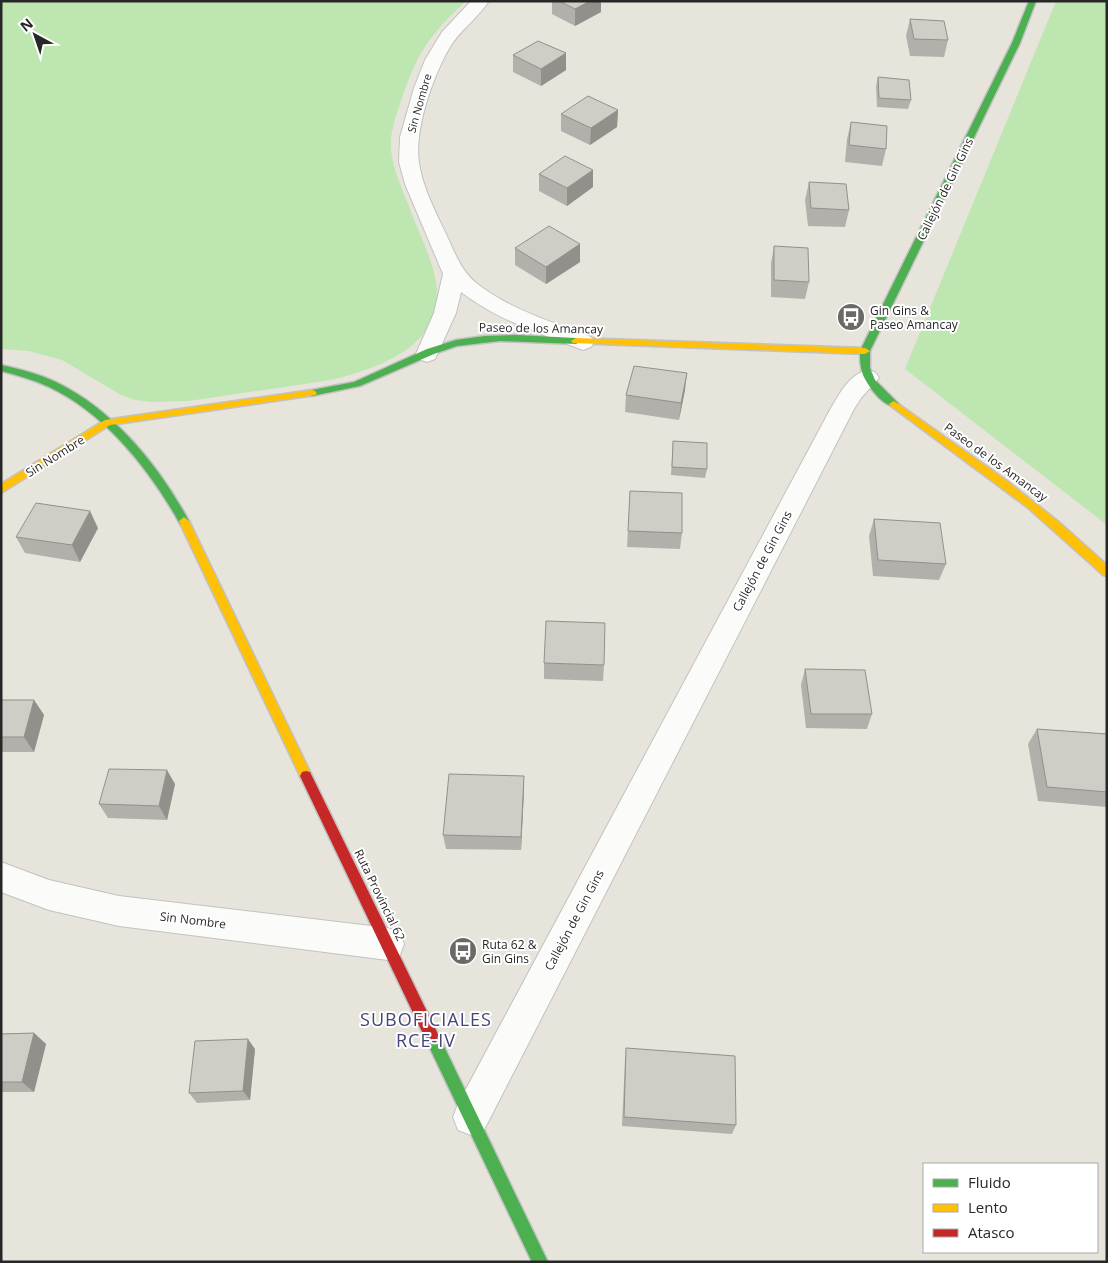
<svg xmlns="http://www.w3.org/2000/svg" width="1108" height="1263" font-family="'Open Sans',sans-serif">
<rect width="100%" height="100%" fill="#e7e4dc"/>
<g fill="#bee6b1">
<path d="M1 1H466C428 36 416 55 400 104 395 118 390 133 391 148 392 169 403 190 410 209 418 231 430 254 435 277 449 344 383 367 331 380L189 401 152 402 135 400 121 395 62 360 28 351 1 349Z"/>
<path d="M1056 1H1107V525L905 369Z"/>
</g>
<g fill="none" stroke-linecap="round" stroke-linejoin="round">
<defs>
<g id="street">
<path d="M471 1H489C478 18 461 29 450 47 433 76 414 129 419 163 423 188 435 211 446 234 454 251 460 269 475 282 508 309 552 322 591 337L594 342 591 347 583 350 575 347C535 332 495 318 461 292L456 313 435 359 427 362 419 359 416 354 434 313 443 274 405 184 399 162 400 137 414 88 425 60 442 32Z"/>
<path d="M867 370 875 372 879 378 861 398 854 409 484 1130 471 1135 458 1130 453 1117 458 1104 831 408C840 393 849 375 867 370Z"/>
<path d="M1 862 49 880 119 896 388 928 400 933 404 944 400 955 388 960 119 926 49 910 1 892Z"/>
</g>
<g id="fast">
<path d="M1029 1H1036L1020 43 870 351V368L875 380 899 404 897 406C884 409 868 386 863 375 860 367 860 359 860 351L1012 43Z"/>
<path d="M516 335 576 338 581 341 576 344 500 341 457 346 434 354 360 386 312 396 307 393 312 390 354 382 427 349 456 340 485 336Z"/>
<path d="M1 365C20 369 39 374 56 382 114 410 159 466 189 521L188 524H180C150 470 106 414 49 387 34 380 17 375 1 371Z"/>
<path d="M431 1028 436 1030 548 1262H532L426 1040 424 1035 426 1030Z"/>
</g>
<g id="slow">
<path d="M576 338 865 348 870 351 865 354 573 343 571 341Z"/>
<path d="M312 390 315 391 317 393 315 395 110 425 1 493V484L105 420Z"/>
<path d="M894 401 1007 481 1060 523 1107 565V576L1103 575 1027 507 891 406 889 404Z"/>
<path d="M184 517 189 521 310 772 312 776 310 780 306 781 302 780 179 521Z"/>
</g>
<path id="jam" d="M306 771 310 772 436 1030 438 1035 436 1040 431 1042 426 1040 300 776 302 772Z"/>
</defs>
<use href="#street" stroke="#c3c2c2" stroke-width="2"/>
<use href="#fast" stroke="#c3c2c2" stroke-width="3"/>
<use href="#slow" stroke="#c3c2c2" stroke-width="3"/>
<use href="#jam" stroke="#c3c2c2" stroke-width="3"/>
<use href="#street" fill="#fbfbfa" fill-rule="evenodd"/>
<use href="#fast" fill="#4caf50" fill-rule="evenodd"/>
<use href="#slow" fill="#ffc107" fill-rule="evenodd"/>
<use href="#jam" fill="#c62828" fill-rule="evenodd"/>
</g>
<g fill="#b3b0ab">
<path d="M552 1H601V12L575 26 552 14Z"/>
<path d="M910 19 948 40 944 57 910 56 906 36Z"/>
<path d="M513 55 566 70 541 86 513 72Z"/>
<path d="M878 77 911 100 908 109 877 107 876 86Z"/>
<path d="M618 110 617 127 590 145 561 131V114Z"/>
<path d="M851 122 886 149 882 166 845 162 847 139Z"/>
<path d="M593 170V187L567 206 539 191V174Z"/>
<path d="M809 182 849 210 845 227 808 226 805 200Z"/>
<path d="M580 244V262L546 284 515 265V248Z"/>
<path d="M774 246 809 282 805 299 771 297V263Z"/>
<path d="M685 390 679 420 625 412 626 395Z"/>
<path d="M673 441 707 469 705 478 671 475Z"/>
<path d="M630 491 682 533 680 549 627 547Z"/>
<path d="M874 519 946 564 939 580 873 576 869 536Z"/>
<path d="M98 528 80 562 25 553 16 537Z"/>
<path d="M544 663 604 665 603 681 544 679Z"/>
<path d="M805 669 872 714 867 729 806 728 801 685Z"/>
<path d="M1 700H34L44 715 34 752H1Z"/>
<path d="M1037 729 1107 734V807L1038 801 1028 744Z"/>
<path d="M524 776V790L521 850 446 849 443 835Z"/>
<path d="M175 784 167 820 108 818 99 804Z"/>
<path d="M34 1033 46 1044 34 1092H1V1034Z"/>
<path d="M626 1048 736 1125 732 1134 622 1126 625 1059Z"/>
<path d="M255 1049 250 1100 197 1103 189 1093Z"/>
</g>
<g fill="#92908b">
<path d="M590 1H601V12L575 26V9Z"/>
<path d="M566 53V70L541 86V69Z"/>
<path d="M618 110 617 127 590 145 591 128Z"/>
<path d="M593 170V187L567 206V188Z"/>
<path d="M580 244V262L546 284V267Z"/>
<path d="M687 373 685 390 679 420 681 403Z"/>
<path d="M90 511 98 528 80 562 72 545Z"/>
<path d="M34 700 44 715 34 752 24 737Z"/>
<path d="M167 770 175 784 167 820 159 806Z"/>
<path d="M524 776V790L521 850V837Z"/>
<path d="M34 1033 46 1044 34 1092 22 1082Z"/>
<path d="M248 1039 255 1049 250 1100 243 1091Z"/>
</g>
<g fill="#d0cdc7" stroke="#92908b">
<path d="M559 1H590L575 9Z"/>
<path d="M910 19 944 21 948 40 914 39Z"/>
<path d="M538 41 566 53 541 69 513 55Z"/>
<path d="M878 77 909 80 911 100 879 98Z"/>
<path d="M588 96 618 110 591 128 561 114Z"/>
<path d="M851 122 887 126 886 149 849 145Z"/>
<path d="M565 156 593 170 567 188 539 174Z"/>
<path d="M809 182 846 184 849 210 811 208Z"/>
<path d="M549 226 580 244 546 267 515 248Z"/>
<path d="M774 246 808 248 809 282 774 280Z"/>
<path d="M634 366 687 373 681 403 626 395Z"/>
<path d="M673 441 707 443V469L672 467Z"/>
<path d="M630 491 682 493V533L628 531Z"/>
<path d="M36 503 90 511 72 545 16 537Z"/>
<path d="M874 519 940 523 946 564 878 560Z"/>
<path d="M546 621 605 623 604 665 544 663Z"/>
<path d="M805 669 865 670 872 714H811Z"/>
<path d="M1 700H34L24 737H1Z"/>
<path d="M1037 729 1107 734V792L1047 787Z"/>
<path d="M109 769 167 770 159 806 99 804Z"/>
<path d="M449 774 524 776 521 837 443 835Z"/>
<path d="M34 1033 22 1082H1V1034Z"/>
<path d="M248 1039 243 1091 189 1093 195 1041Z"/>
<path d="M626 1048 735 1056 736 1125 624 1117Z"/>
</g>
<defs>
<symbol id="bus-disc" viewBox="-11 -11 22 22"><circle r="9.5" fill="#6a6966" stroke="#fff"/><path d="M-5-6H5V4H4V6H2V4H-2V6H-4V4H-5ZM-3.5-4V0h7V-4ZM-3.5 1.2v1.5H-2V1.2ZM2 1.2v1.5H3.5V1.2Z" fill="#fff"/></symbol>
</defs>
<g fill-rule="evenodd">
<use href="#bus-disc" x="835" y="301" width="32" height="32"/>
<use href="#bus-disc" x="447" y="935" width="32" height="32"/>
</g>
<g text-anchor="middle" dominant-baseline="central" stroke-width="4" stroke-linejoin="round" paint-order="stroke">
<g font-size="11" fill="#272727" stroke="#fff">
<text transform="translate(419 103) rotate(-74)">Sin Nombre</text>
</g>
<g font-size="12" fill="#272727" stroke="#fff">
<text transform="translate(945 189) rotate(-64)">Callejón de Gin Gins</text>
<text transform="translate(541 328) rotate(1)">Paseo de los Amancay</text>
<text transform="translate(55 456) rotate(-32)">Sin Nombre</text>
<text transform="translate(996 462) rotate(36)">Paseo de los Amancay</text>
<text transform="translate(762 561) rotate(-62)">Callejón de Gin Gins</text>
<text transform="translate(380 895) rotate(64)">Ruta Provincial 62</text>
<text transform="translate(193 920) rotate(7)">Sin Nombre</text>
<text transform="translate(574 920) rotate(-62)">Callejón de Gin Gins</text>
</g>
<g font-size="12" fill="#272727" stroke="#fff" text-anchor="start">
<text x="870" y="310">Gin Gins &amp;<tspan x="870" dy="14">Paseo Amancay</tspan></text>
<text x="482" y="944">Ruta 62 &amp;<tspan x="482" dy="14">Gin Gins</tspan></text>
</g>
<g font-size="18" letter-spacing="1" fill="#44457b" stroke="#fff">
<text x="426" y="1019">SUBOFICIALES<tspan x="426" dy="21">RCE-IV</tspan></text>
</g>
</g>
<rect width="1108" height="1263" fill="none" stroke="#272727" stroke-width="5"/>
<rect x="923" y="1163" width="175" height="90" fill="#ffffff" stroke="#a9a9a9"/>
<rect x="933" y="1179" width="25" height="8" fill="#4caf50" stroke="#a9a9a9"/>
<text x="968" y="1188" font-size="15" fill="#272727">Fluido</text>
<rect x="933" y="1204" width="25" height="8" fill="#ffc107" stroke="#a9a9a9"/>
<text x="968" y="1213" font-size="15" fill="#272727">Lento</text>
<rect x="933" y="1229" width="25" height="8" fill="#c62828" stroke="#a9a9a9"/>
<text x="968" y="1238" font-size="15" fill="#272727">Atasco</text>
<g transform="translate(35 35) rotate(320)" stroke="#ffffff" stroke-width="4" paint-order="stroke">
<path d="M0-4L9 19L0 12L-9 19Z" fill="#272727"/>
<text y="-8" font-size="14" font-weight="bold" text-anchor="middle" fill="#272727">N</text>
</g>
</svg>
